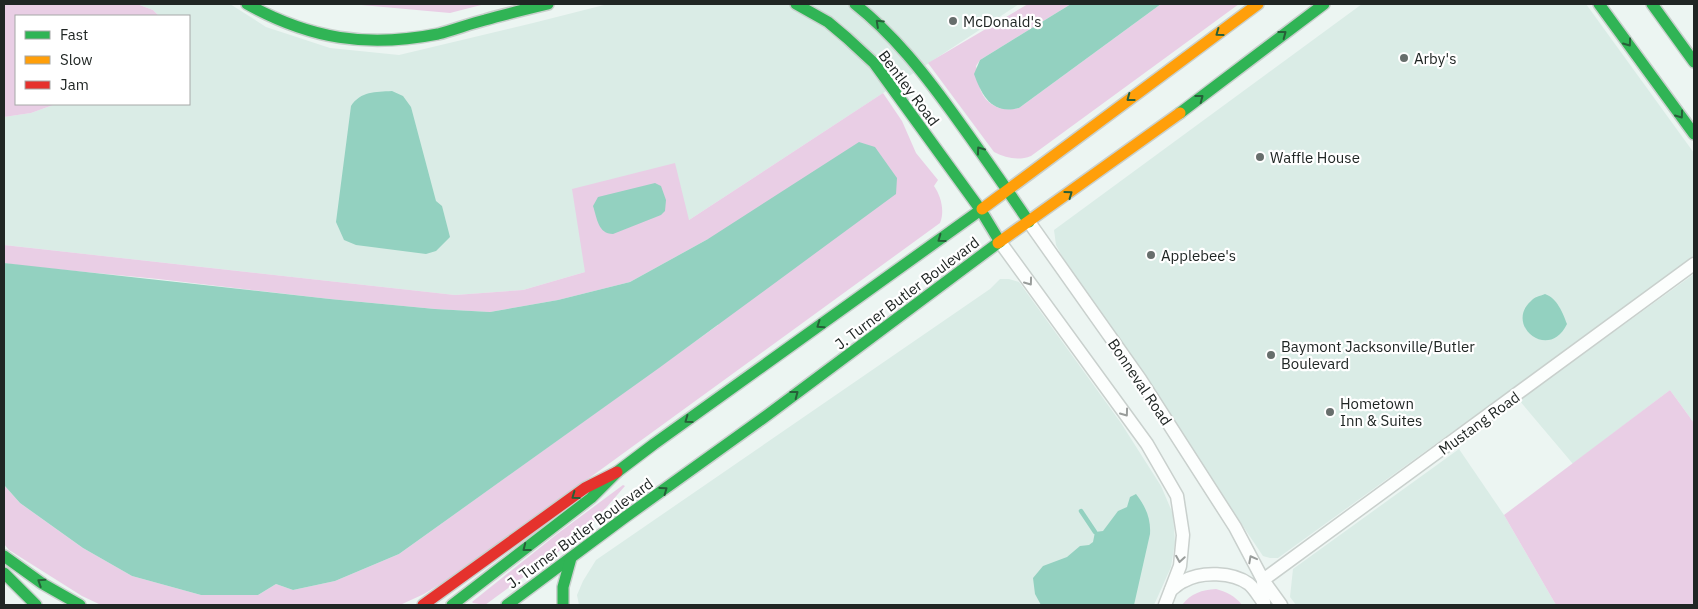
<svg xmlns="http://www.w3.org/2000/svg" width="1698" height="609" font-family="'IBM Plex Sans',sans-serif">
<rect width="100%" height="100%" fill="#ecf5f2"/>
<g fill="#daece6">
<path d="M137 4H230L266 27 330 48 399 55 533 23 608 4H1019L689 220 585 272 523 290 455 295 4 245V117L31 113 56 104H189V16H159L153 10Z"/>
<path d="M1362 4H1586L1694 153V257L1278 558H1270L1263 556 1063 258 1056 245 1054 230Z"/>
<path d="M1694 274V423L1670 390 1573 464 1519 400Z"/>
<path d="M1000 279H1009L1019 282 1121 423 1161 486 1173 514 1175 542 1171 567 1154 605H579L577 595 583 581 596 560 990 289Z"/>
<path d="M1459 449 1504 515 1556 605H1296L1290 597 1293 569Z"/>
</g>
<g fill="#e9cee5">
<path d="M4 4H137L153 10 159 16H16V104H56L31 113 4 117Z"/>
<path d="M350 4H485L450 13Z"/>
<path d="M1028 4H1071L980 60 976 66C978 74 978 84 981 91 988 107 1003 112 1019 108L1161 4H1239L1031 156C1018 161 1006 158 994 152L928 63Z"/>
<path d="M883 93 902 121 916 153 938 180 934 186C941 196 945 211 940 223L460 572 424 594 400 605H101L82 596 9 550 4 544V485L20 503 83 548 132 576 201 595H258L276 584 293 590 335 581 399 554 718 325 708 239 630 282 558 300 490 312 435 309 330 299 158 279 23 266 4 263V245L455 295 523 290 585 272 572 189 675 163 689 220Z"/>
<path d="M1670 390 1694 423V605H1556L1504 515Z"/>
<path d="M623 485 625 486 584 533 485 605 473 603 472 602 557 534Z"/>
<path d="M1216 589C1227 592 1235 596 1242 605H1182C1191 593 1202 590 1216 589Z"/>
</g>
<g fill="#93d1c0">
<path d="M1071 4H1161L1019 108C992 115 982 96 974 74L980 60Z"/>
<path d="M392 91 403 96 411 107 436 201 442 206 450 237 436 251 426 254 356 245 344 240 336 222 351 106C361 91 375 92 392 91Z"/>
<path d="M859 142 875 147 897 178 896 194 659 368 399 554 335 581 293 590 276 584 258 595H201L132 576 83 548 20 503 4 485V263L330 299 435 309 490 312 558 300 630 282 708 239Z"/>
<path d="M655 183 661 186 666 200 665 211 661 215 613 234C598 234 597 218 593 206L598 197Z"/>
<path d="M1545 294C1557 298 1563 313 1567 324 1549 362 1504 325 1531 301 1534 297 1540 296 1545 294Z"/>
<path d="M1136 494C1146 507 1151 519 1150 534L1134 605H1041L1035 594 1033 578 1043 566 1067 557 1080 546 1089 545 1093 542 1095 532 1103 531 1118 511 1127 507 1130 497Z"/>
</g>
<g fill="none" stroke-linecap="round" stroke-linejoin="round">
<path stroke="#93d1c0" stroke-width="4.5" d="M1081 511 1095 532"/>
<defs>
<g id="street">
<path d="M1029 222 1140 379 1235 527 1263 580 1264 605"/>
<path d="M1000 242 1147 444 1177 496 1183 535 1180 566 1165 605"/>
<path d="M1171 590C1175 587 1179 583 1184 581 1201 571 1233 572 1249 584 1255 589 1259 597 1264 603"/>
<path d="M1281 605 1263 580 1694 264"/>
</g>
<g id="fast">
<path d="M247 4C310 39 367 48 438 34 454 30 469 24 485 20 506 14 527 9 548 4"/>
<path d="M796 4 828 22 847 38 874 63 980 209 1000 242"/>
<path d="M855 4C894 35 923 72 952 112 978 148 1004 185 1029 222"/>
<path d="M1599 4 1694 134"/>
<path d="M1652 4 1694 62"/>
<path d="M1180 113 1324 4"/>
<path d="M4 556 43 584 80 605"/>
<path d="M4 573 36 605"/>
<path d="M452 605 591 498 617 472 654 444 982 209"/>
<path d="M507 605 624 518 762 419 998 243"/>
<path d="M563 605V587L571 558"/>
</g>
<g id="slow">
<path d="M982 209 1258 4"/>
<path d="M998 243 1180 113"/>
</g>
<path id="jam" d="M423 605 585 488 617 472"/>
</defs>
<use href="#street" stroke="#c9d0cd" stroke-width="15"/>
<use href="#fast" stroke="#c9d0cd" stroke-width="14"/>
<use href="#slow" stroke="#c9d0cd" stroke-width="14"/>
<use href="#jam" stroke="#c9d0cd" stroke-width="14"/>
<use href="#street" stroke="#fcfefd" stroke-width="12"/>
<use href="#fast" stroke="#30b455" stroke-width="11"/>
<use href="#slow" stroke="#ff9f0a" stroke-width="11"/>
<use href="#jam" stroke="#e5322d" stroke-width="11"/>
</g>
<defs><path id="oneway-chevron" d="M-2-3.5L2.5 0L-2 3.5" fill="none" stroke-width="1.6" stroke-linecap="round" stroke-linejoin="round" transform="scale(1.25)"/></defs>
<g stroke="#265f38">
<use href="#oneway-chevron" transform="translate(879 23) rotate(-137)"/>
<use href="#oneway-chevron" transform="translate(1219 33) rotate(144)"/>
<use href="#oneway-chevron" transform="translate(1283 34) rotate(-37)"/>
<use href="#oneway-chevron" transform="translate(1628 43) rotate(54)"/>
<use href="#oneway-chevron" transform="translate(1130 98) rotate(143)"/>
<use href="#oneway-chevron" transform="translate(1200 98) rotate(-37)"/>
<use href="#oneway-chevron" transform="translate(1680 115) rotate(54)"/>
<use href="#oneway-chevron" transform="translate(980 150) rotate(-126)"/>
<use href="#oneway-chevron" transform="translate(1069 194) rotate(-36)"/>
<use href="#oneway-chevron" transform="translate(941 239) rotate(144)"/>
<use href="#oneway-chevron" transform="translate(820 325) rotate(145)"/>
<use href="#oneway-chevron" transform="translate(795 394) rotate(-37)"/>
<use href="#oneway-chevron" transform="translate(688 420) rotate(144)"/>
<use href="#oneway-chevron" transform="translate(664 490) rotate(-36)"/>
<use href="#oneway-chevron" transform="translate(575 496) rotate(144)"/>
<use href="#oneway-chevron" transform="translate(526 548) rotate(142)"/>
<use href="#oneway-chevron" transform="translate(41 582) rotate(-147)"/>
</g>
<g stroke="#999d9b">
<use href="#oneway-chevron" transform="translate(1029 282) rotate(54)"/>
<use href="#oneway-chevron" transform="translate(1125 413) rotate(54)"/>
<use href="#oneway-chevron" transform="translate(1180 559) rotate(99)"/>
<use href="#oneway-chevron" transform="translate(1252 559) rotate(-118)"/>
</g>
<g fill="#676e6c" stroke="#fff" stroke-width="2">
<circle cx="953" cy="21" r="5"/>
<circle cx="1404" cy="58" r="5"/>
<circle cx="1260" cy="157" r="5"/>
<circle cx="1151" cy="255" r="5"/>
<circle cx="1271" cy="355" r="5"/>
<circle cx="1330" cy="412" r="5"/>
</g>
<g text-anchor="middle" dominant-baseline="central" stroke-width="4.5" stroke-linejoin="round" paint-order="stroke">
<g font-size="15" fill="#202624" stroke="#fff" text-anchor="start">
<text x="963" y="21">McDonald's</text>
<text x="1414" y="58">Arby's</text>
<text x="1270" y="157">Waffle House</text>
<text x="1161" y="255">Applebee's</text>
<text x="1281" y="346">Baymont Jacksonville/Butler<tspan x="1281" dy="17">Boulevard</tspan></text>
<text x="1340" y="403">Hometown<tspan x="1340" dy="17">Inn &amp; Suites</tspan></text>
</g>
<g font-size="15" fill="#202624" stroke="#fff">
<text transform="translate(909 88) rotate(53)">Bentley Road</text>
<text transform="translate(907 293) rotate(-37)">J. Turner Butler Boulevard</text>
<text transform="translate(1140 382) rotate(56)">Bonneval Road</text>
<text transform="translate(1479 423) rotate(-36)">Mustang Road</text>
<text transform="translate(580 533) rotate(-36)">J. Turner Butler Boulevard</text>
</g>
</g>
<rect width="1698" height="609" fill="none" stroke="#202624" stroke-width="10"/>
<rect x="15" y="15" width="175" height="90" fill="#ffffff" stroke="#a6a8a7"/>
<rect x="25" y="31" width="25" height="8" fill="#30b455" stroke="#a6a8a7"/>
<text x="60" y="40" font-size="15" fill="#202624">Fast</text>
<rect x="25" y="56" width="25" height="8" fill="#ff9f0a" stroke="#a6a8a7"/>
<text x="60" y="65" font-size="15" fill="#202624">Slow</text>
<rect x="25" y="81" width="25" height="8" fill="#e5322d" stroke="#a6a8a7"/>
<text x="60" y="90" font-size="15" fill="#202624">Jam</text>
</svg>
